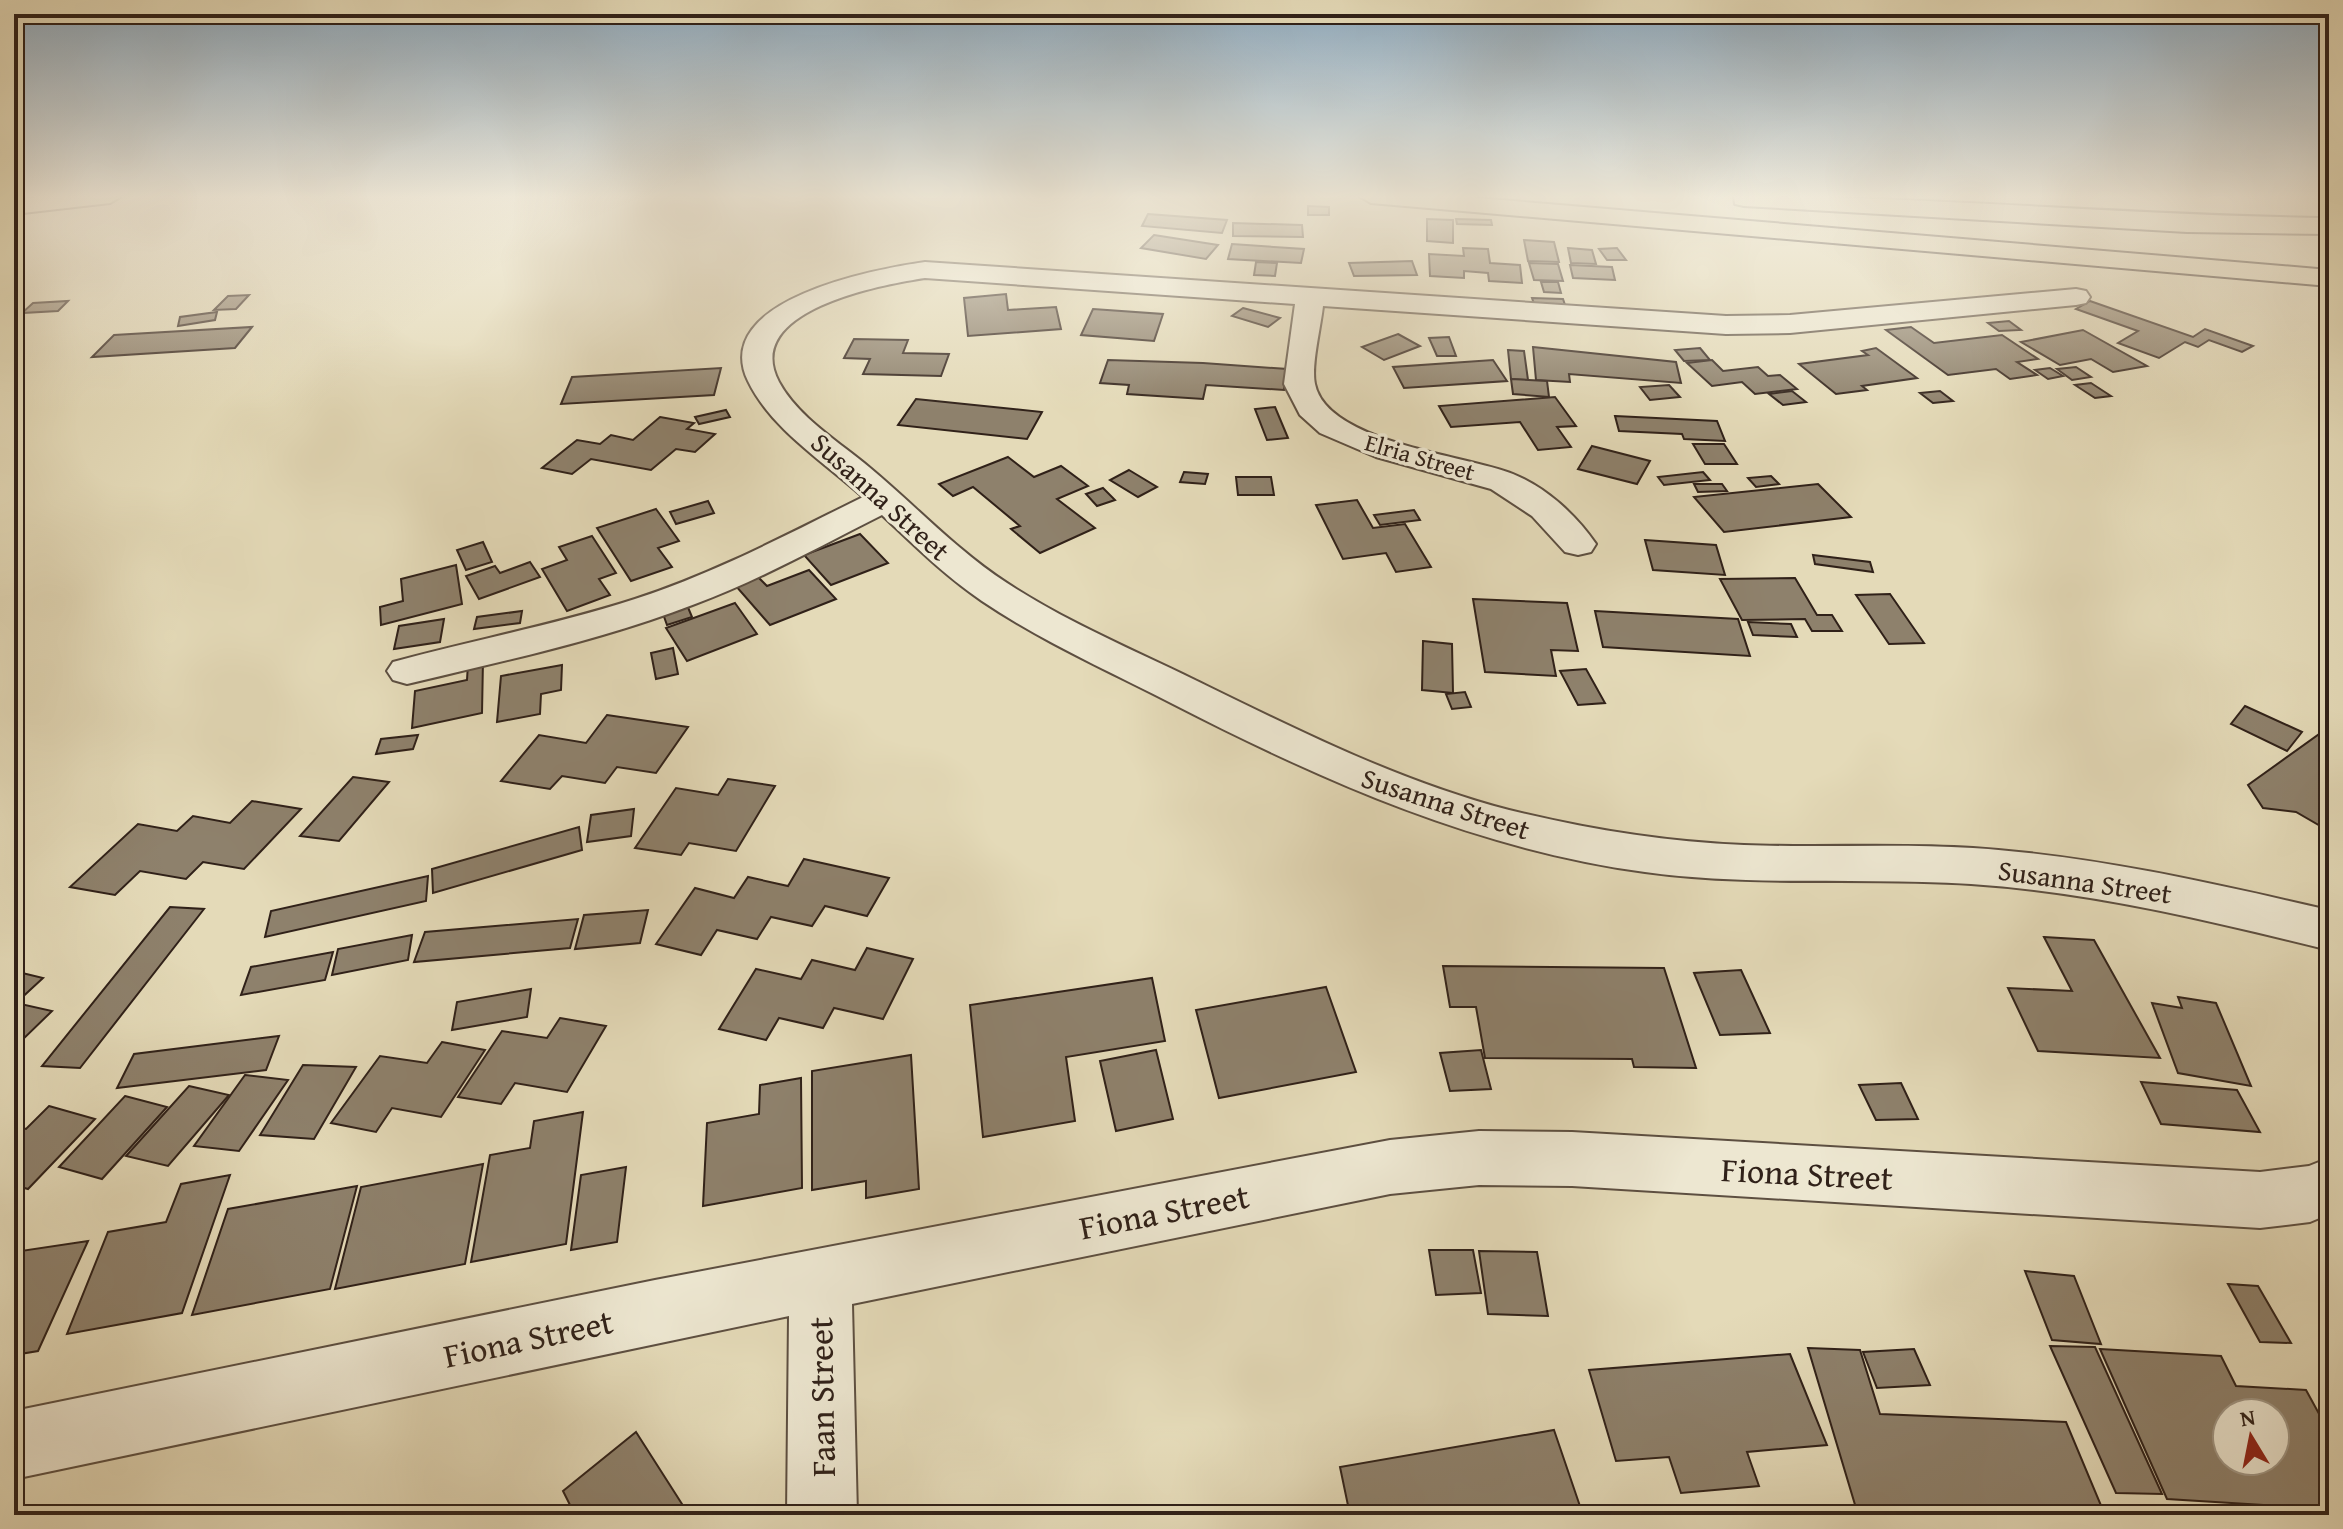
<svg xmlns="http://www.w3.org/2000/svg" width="2343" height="1529" font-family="'Gentium Book Plus',serif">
<rect width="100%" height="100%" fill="#e4dab8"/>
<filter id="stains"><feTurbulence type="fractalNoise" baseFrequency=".0025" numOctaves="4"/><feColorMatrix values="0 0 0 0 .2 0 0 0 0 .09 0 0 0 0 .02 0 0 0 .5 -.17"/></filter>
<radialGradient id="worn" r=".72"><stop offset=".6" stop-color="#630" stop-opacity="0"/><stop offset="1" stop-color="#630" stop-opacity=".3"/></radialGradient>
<g fill="#8e816c" stroke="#302119" stroke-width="2" fill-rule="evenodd">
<path d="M1308 206 1329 207V215H1308Z"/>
<path d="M1148 214 1227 220 1222 233 1142 226Z"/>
<path d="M1427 219 1453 220V243L1427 241Z"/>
<path d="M1456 219 1491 220 1492 225 1457 224Z"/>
<path d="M1233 223 1302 225 1303 237 1233 236Z"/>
<path d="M1154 235 1218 245 1206 259 1141 248Z"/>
<path d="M1524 240 1554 242 1559 262 1528 261Z"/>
<path d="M1232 244 1304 249 1301 263 1228 259Z"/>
<path d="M1463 248 1488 249 1490 263 1520 265 1522 283 1489 281 1488 273 1464 271V278L1430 276 1429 254 1464 256Z"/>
<path d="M1568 248 1592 250 1596 264 1571 263Z"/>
<path d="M1617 248 1626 260H1607L1599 249Z"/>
<path d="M1412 261 1417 275 1354 276 1349 263Z"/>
<path d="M1256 262 1277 263 1275 276 1254 275Z"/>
<path d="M1529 263 1558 264 1563 281 1534 280Z"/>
<path d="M1570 265 1612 267 1615 280 1573 278Z"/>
<path d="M1541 282H1558L1561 293 1544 292Z"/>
<path d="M1006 294 1008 310 1056 307 1061 329 968 336 964 298Z"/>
<path d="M249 295 236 309 214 310 228 296Z"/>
<path d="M1532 298 1563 299 1566 308 1535 307Z"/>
<path d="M68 301 58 311 22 313 33 303Z"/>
<path d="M2090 301 2193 337 2205 329 2253 346 2242 352 2209 340 2198 347 2185 342 2159 358 2118 343 2138 331 2076 309Z"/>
<path d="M1243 308 1280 318 1268 327 1232 316Z"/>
<path d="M1093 309 1163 314 1154 341 1081 335Z"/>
<path d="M217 312 215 320 178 326 180 317Z"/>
<path d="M2009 321 2021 330 1999 331 1988 323Z"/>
<path d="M252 327 235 348 92 357 114 335Z"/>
<path d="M1911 327 1934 343 2002 335 2038 359 2017 362 2037 375 2010 379 1996 369 1948 375 1886 330Z"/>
<path d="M2083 330 2147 366 2113 372 2091 359 2060 365 2021 342Z"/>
<path d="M1398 334 1420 346 1384 360 1362 347Z"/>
<path d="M1449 337 1456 356H1437L1429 338Z"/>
<path d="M854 339 908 340 903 353 949 354 941 376 863 374 870 359 844 358Z"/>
<path d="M1533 347 1676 362 1681 383 1569 374 1570 382 1536 380Z"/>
<path d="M1700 348 1710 360 1684 361 1675 350Z"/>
<path d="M1876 348 1917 378 1862 386 1867 390 1836 394 1799 364 1868 355 1862 351Z"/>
<path d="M1508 350 1524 351 1528 380 1511 379Z"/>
<path d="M1108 360 1203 363 1287 369 1284 390 1206 385 1203 399 1127 394 1129 385 1100 383Z"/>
<path d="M1493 360 1507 381 1404 388 1393 367Z"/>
<path d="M1712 360 1723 371 1758 367 1768 376 1780 375 1797 389 1755 394 1742 382 1712 386 1687 363Z"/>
<path d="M2076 367 2091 377 2072 380 2057 369Z"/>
<path d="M721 368 714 395 561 404 572 377Z"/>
<path d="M2050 368 2063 376 2048 379 2035 370Z"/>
<path d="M1511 379 1547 381 1549 397 1513 394Z"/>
<path d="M2091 383 2111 396 2095 398 2075 385Z"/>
<path d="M1669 385 1680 397 1650 400 1640 387Z"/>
<path d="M1792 391 1806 402 1783 405 1769 394Z"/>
<path d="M1940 391 1953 401 1933 403 1920 393Z"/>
<path d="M1555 397 1576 426 1557 427 1571 447 1538 450 1520 422 1451 427 1439 406Z"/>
<path d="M916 399 1042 412 1027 439 898 425Z"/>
<path d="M1275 407 1288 438 1267 440 1255 409Z"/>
<path d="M726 410 730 417 699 424 695 417Z"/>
<path d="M1615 416 1717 421 1725 441 1684 439 1682 434 1619 431Z"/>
<path d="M660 417 694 423 687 429 715 434 695 452 676 449 651 470 591 459 572 474 542 468 577 440 600 444 611 435 633 440Z"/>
<path d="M1693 444H1724L1737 464H1705Z"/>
<path d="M1592 446 1650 461 1637 484 1578 469Z"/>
<path d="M1008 457 1034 477 1061 466 1088 486 1057 499 1095 528 1040 553 1011 529 1020 526 973 487 953 496 939 484Z"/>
<path d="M1129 470 1157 487 1138 497 1110 480Z"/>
<path d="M1184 472 1208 474 1205 484 1180 482Z"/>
<path d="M1703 472 1710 480 1664 485 1658 477Z"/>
<path d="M1771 476 1779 484 1756 487 1748 478Z"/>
<path d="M1236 477H1271L1274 495H1238Z"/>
<path d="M1694 484H1722L1727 491 1698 492Z"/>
<path d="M1818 484 1851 517 1724 532 1694 497Z"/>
<path d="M1103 488 1115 500 1097 506 1086 494Z"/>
<path d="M1357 500 1373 528 1405 524 1431 567 1396 572 1386 553 1343 559 1316 505Z"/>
<path d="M708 501 714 513 676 524 670 512Z"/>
<path d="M656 509 679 541 658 548 672 567 631 581 597 528Z"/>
<path d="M1414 510 1420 520 1380 525 1374 515Z"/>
<path d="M860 534 888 563 831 585 804 555Z"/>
<path d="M592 536 616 573 599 579 610 595 567 611 542 569 567 560 559 547Z"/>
<path d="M1645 540 1716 545 1725 575 1653 570Z"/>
<path d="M483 542 492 562 466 570 457 550Z"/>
<path d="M1813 555 1870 562 1873 572 1815 564Z"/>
<path d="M530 562 540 577 479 599 466 576 495 566 500 573Z"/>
<path d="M456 565 462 604 381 625 380 607 403 601 401 579Z"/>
<path d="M809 570 836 599 770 625 735 585 758 577 767 586Z"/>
<path d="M1795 578 1817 615H1832L1842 631H1812L1805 619 1742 620 1720 579Z"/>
<path d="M1890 594 1924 643 1889 644 1856 595Z"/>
<path d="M1473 599 1567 603 1578 651 1551 650 1556 676 1485 672Z"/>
<path d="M735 603 757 634 687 661 666 628Z"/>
<path d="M687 605 692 617 667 625 662 611Z"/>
<path d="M522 611 520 623 474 629 477 617Z"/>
<path d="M1595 611 1738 619 1750 656 1603 647Z"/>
<path d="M444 619 440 642 394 649 399 626Z"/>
<path d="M1748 622 1791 624 1797 637 1753 635Z"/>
<path d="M1423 641 1452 644 1453 693 1422 690Z"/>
<path d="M673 648 678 674 656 679 651 653Z"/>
<path d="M483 660 482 713 412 728 415 691 467 680 468 663Z"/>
<path d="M562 665 561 690 541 694 540 714 497 722 501 676Z"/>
<path d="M1586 669 1605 703 1578 705 1560 671Z"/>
<path d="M1465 692 1471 707 1452 709 1446 694Z"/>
<path d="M2245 706 2302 732 2287 751 2231 724Z"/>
<path d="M607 715 688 727 656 773 617 767 605 783 562 776 550 789 501 781 539 735 586 743Z"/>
<path d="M2322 732 2329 736V831L2296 812 2263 808 2248 785Z"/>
<path d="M418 735 413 749 376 754 381 739Z"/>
<path d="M353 777 389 782 339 841 300 836Z"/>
<path d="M728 779 775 786 736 851 689 843 681 855 635 848 676 788 718 795Z"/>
<path d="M252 801 301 809 244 869 203 862 186 879 140 871 115 895 70 887 138 824 177 831 193 816 230 823Z"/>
<path d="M634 809 631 836 587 842 591 815Z"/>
<path d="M579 827 582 850 433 893 432 869Z"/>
<path d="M804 859 889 878 867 916 825 906 812 926 771 917 757 939 717 930 701 955 656 944 695 888 734 898 748 877 788 886Z"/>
<path d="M428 876 426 901 265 937 271 911Z"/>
<path d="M170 907 204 909 80 1068 42 1066Z"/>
<path d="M648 910 640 943 575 949 584 915Z"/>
<path d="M578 919 570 948 414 962 425 932Z"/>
<path d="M412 935 408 960 332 975 338 949Z"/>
<path d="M2044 937 2094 940 2160 1058 2038 1051 2008 988 2072 991Z"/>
<path d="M867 948 913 959 883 1019 834 1008 823 1028 779 1018 766 1040 719 1029 756 969 801 979 812 960 855 970Z"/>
<path d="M333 952 325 980 241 995 251 967Z"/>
<path d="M1443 966 1664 968 1696 1068 1634 1067 1632 1059 1485 1058 1476 1007H1450Z"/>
<path d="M1741 970 1770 1033 1720 1035 1694 973Z"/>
<path d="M14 971 43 978 16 1003 52 1011 14 1048Z"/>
<path d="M1152 978 1165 1041 1066 1057 1075 1121 983 1137 970 1005Z"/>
<path d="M1326 987 1356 1072 1219 1098 1196 1010Z"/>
<path d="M531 989 527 1017 452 1030 457 1002Z"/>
<path d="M2178 997 2216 1003 2251 1086 2178 1073 2152 1003 2182 1008Z"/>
<path d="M560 1018 606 1026 567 1092 515 1083 501 1104 458 1097 502 1031 547 1038Z"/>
<path d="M279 1036 266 1070 117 1088 134 1054Z"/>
<path d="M442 1042 485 1050 441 1117 392 1108 376 1132 331 1123 380 1056 427 1063Z"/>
<path d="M1156 1050 1173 1119 1116 1131 1100 1061Z"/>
<path d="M1481 1050 1491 1089 1450 1091 1440 1053Z"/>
<path d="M911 1055 919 1189 866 1198V1181L812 1190V1071Z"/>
<path d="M303 1065 356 1067 314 1139 260 1135Z"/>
<path d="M245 1075 288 1080 239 1151 194 1146Z"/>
<path d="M801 1078 802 1188 703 1206 707 1123 759 1114 760 1085Z"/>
<path d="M2141 1082 2237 1090 2260 1132 2161 1124Z"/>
<path d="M1901 1083 1918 1119 1876 1120 1859 1085Z"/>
<path d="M189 1086 229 1095 168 1166 126 1156Z"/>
<path d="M125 1096 167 1107 102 1179 59 1167Z"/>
<path d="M49 1106 95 1119 28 1189 14 1185V1126L26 1129Z"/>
<path d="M583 1112 566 1244 471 1262 490 1155 530 1148 534 1121Z"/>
<path d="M483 1164 465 1264 335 1289 361 1187Z"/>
<path d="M626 1167 617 1242 571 1250 581 1175Z"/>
<path d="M230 1175 182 1313 67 1334 108 1232 166 1222 181 1184Z"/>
<path d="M357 1186 330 1289 192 1315 228 1209Z"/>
<path d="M88 1241 38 1351 14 1355V1252Z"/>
<path d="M1429 1250H1473L1481 1293 1436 1295Z"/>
<path d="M1479 1251 1537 1252 1548 1316 1488 1314Z"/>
<path d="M2025 1271 2074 1276 2101 1344 2052 1340Z"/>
<path d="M2228 1284 2258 1286 2291 1343 2260 1342Z"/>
<path d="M2050 1346 2095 1347 2162 1494 2116 1493Z"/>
<path d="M1808 1348 1860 1350 1880 1414 2066 1422 2105 1515H1960L1856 1508Z"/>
<path d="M1914 1349 1930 1385 1877 1388 1863 1352Z"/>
<path d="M2100 1349 2221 1356 2236 1386 2306 1390 2329 1432V1509L2167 1499ZM2227 1413H2275V1461H2227Z"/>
<path d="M1790 1354 1827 1445 1747 1452 1759 1486 1681 1493 1669 1457 1616 1461 1589 1370Z"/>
<path d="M1554 1430 1583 1515H1350L1340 1467Z"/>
<path d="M636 1432 689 1515H575L563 1491Z"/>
</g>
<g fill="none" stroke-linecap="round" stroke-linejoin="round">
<defs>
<g id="minor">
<path d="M925 262 1726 316 1790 315 2076 289 2086 291 2090 297 2086 303 2076 305 1790 333 1726 334 1323 306C1321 326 1311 366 1315 384 1327 443 1466 455 1513 474 1547 488 1576 515 1596 544L1591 552 1578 555 1565 552 1532 516 1491 489 1376 457 1320 433 1300 415 1284 384 1295 304 925 278C879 285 741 311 779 382 798 417 839 442 869 467 915 505 956 550 1007 583 1065 621 1131 649 1193 679 1295 729 1398 781 1509 810 1586 829 1665 842 1744 845 1821 848 1897 843 1973 848 2094 856 2211 883 2329 910V950C2211 921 2092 892 1971 884 1862 877 1754 887 1645 872 1476 849 1323 781 1173 704 1109 671 1041 641 982 601 945 576 914 545 882 515 820 546 760 580 695 604 602 640 504 661 407 684L393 680 387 671 393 662C473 640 555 625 635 599 715 573 788 534 863 497 824 462 771 429 748 381 709 300 875 269 925 262Z"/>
<path d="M1479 1131 1572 1132 2260 1172 2309 1166 2329 1158V1214L2310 1222 2260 1228 1572 1186 1479 1185 1390 1194 852 1304 857 1515H787L789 1316 14 1479V1411L655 1280 1390 1140Z"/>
</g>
<g id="highway">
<path d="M48 196H122L110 203 14 214V200Z"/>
<path d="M1359 196H1454L2329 270V286L1371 203Z"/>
<path d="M1734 196C1933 196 2131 216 2329 218V234L2187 232 1744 206 1735 204Z"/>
</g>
</defs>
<use href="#minor" stroke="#5d4f41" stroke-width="4"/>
<use href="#highway" stroke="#302119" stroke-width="4"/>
<use href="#minor" fill="#ede7d1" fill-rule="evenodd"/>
<use href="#highway" fill="#e4dab8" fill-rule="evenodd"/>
</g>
<linearGradient id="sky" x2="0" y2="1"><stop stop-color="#8eaabf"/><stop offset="0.48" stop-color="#f3eedf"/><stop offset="1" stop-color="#f3eedf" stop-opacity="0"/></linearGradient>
<rect width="2343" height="410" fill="url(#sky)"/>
<g text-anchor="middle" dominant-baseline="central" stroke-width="7" stroke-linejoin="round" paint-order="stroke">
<g font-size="24" fill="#302119" stroke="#ede7d1">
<text transform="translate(1420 457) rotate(16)">Elria Street</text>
</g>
<g font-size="28" fill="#302119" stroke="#ede7d1">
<text transform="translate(881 496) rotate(42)">Susanna Street</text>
<text transform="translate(1446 803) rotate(18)">Susanna Street</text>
<text transform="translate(2085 881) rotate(8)">Susanna Street</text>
</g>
<g font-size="34" fill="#302119" stroke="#ede7d1">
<text transform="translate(1807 1173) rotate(3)">Fiona Street</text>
<text transform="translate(1164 1211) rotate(-11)">Fiona Street</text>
<text transform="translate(528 1338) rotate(-12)">Fiona Street</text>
<text transform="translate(821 1397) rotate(-91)">Faan Street</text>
</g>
</g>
<rect width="2343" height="1529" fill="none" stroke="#e4dab8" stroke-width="48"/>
<rect x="16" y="16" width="2311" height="1497" fill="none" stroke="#302119" stroke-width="4"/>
<rect x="24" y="24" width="2295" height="1481" fill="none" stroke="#302119" stroke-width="2"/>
<g transform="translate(2251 1437) rotate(350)"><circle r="38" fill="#ede7d1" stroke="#a19887" stroke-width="2"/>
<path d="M0-6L14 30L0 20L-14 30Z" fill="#8f2418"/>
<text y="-12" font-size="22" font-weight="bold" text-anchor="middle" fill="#302119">N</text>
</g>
<rect width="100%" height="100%" filter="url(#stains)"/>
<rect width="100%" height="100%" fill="url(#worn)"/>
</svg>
